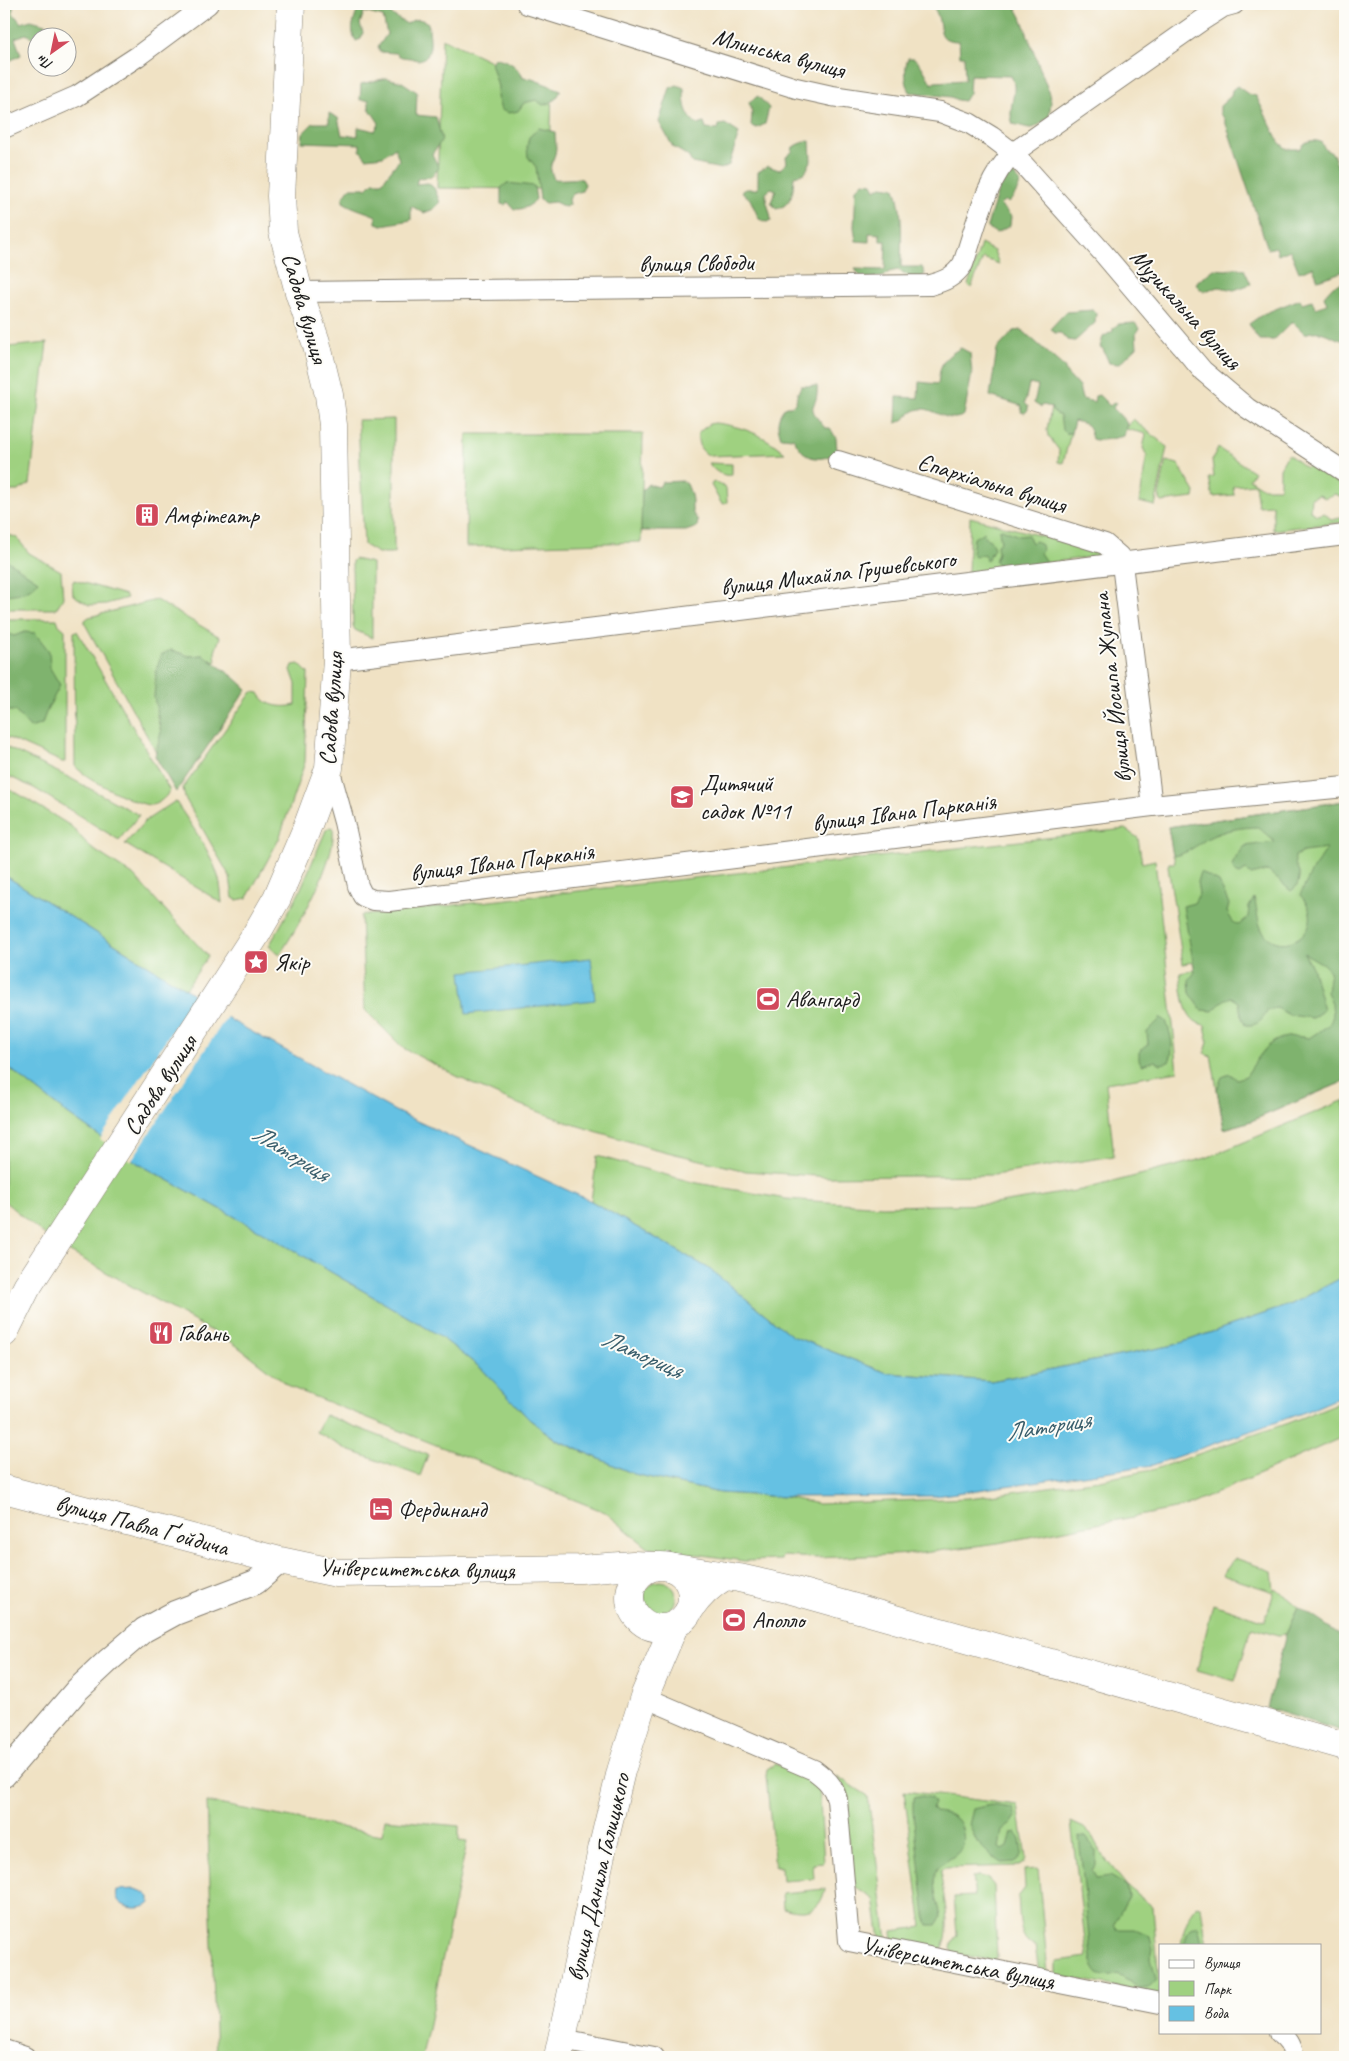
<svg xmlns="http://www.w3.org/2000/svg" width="1349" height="2061" font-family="Caveat,sans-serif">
<rect width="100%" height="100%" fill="#fdfcf7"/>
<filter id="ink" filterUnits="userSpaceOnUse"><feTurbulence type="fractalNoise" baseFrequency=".02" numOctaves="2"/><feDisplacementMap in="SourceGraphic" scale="10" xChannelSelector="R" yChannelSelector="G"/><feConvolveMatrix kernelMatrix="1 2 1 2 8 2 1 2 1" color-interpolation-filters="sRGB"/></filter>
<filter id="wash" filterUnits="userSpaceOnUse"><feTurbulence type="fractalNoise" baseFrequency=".0096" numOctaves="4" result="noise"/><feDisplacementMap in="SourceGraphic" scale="20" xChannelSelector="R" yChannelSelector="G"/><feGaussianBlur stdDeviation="1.12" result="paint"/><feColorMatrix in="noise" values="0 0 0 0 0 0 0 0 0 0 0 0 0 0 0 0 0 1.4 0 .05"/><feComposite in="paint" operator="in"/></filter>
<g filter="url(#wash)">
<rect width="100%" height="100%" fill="#f0e2c4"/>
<g fill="#9fd180" stroke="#5e764e">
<path d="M442 38 552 90 549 189 437 188Z"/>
<path d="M981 244 994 251 999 264 983 258 971 288 968 285Z"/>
<path d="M4 322H5L8 347 47 343 30 484 18 491H4Z"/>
<path d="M1051 407 1053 412 1060 416 1066 433H1071L1063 463 1058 462 1059 450 1048 436 1047 430Z"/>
<path d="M394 419V553H378L364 545 358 420Z"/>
<path d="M1133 419 1167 447 1155 506 1139 502C1143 486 1143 472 1147 456L1143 448 1146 434 1126 429Z"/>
<path d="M715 423C741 426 765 435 785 453L710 456C700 451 697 444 698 433L709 424Z"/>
<path d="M467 434H643L641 542 466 547Z"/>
<path d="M1218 448 1254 472 1249 479 1263 488H1280V468L1288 454 1306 468 1309 465 1344 487 1342 497 1335 494 1325 498 1319 495 1311 498 1310 511 1317 515 1324 513 1332 520 1340 518 1345 513V522L1273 530V505L1258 506 1255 484 1233 486 1234 495 1213 497 1209 478 1214 477 1212 460Z"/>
<path d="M1166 461 1178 464 1195 492 1194 498 1161 502 1159 495Z"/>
<path d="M709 463 732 464V475C723 477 713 471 709 463Z"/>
<path d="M714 481 726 488 727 502 725 504 721 503 711 485Z"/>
<path d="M970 517 1087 548 1096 552 1098 556 968 574Z"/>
<path d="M4 534 16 537 29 553 61 571 63 598 56 609H4Z"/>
<path d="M354 559 372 563V638L355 630 353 626 352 561Z"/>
<path d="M74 580 125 595 127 598 106 604 89 605 73 595 72 584Z"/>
<path d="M156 600 220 637 215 652 216 663 203 655 189 656 171 650 157 716 161 732 156 752 85 624V620L89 617Z"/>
<path d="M4 619H57L59 625 65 630V762H62L4 736Z"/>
<path d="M77 631 170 791C165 798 159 804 151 805 138 806 83 777 75 766L74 636V632Z"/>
<path d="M299 664 308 673 305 762 279 839 247 898 237 900 233 898 230 877 185 798 183 788 252 692 259 693C266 707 282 708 296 705V684L291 670 293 665Z"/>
<path d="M4 746 70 778 139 815 119 840 34 788 4 774Z"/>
<path d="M4 788 17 793 71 826 91 848 133 875 208 956 186 989 4 875Z"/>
<path d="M1345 801V1081L1251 1121 1224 1129 1211 1055 1208 1056 1205 1053 1208 1041 1205 1025C1182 1022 1183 991 1180 973L1195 970 1193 962 1183 964 1168 866 1169 863H1175L1168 827Z"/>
<path d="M174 802H176C191 825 210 850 218 876 221 885 221 894 222 903L125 844 145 821Z"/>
<path d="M330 827 333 828C337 860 298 927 280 954L269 946 299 893 326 830Z"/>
<path d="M1125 829 1138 838 1142 863 1155 860 1178 1071 1106 1083 1114 1156 994 1175 830 1177 746 1171 651 1148 572 1124 510 1101 470 1083 403 1048 365 1010 361 916 364 914 367 915Z"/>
<path d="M4 1064 69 1115 139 1164 266 1234 437 1334 482 1369 529 1419 556 1440 634 1474 720 1493 785 1497 818 1504 969 1498 1099 1480 1152 1470 1288 1423 1345 1400V1436L1185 1507 998 1543 915 1554 816 1558 782 1556 781 1560 744 1561 647 1547 605 1512 290 1387 233 1343 54 1243 4 1201Z"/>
<path d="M1345 1100V1276L1292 1304 1175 1345 991 1381 887 1373 792 1336 708 1268 591 1201 597 1156 692 1182 786 1199 882 1206 994 1204 1081 1190 1206 1158Z"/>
<path d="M325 1415 428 1455 420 1476 348 1450 316 1432Z"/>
<path d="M1235 1558 1272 1571 1274 1590 1276 1588 1299 1607 1286 1634 1278 1635 1252 1627 1235 1681 1197 1670 1213 1604 1265 1621 1274 1592 1222 1575Z"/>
<circle cx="660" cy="1597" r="16"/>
<path d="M775 1764 815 1781 819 1786 824 1863 813 1864 814 1879 782 1881 781 1867H775L766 1776 767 1769Z"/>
<path d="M837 1776 868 1796 887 1940 880 1939 874 1899 859 1890 853 1883 842 1786Z"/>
<path d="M904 1791 1018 1805 1026 1858 1024 1863 1019 1866 945 1868 941 1870C941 1893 954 1929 942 1949L893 1941 892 1931 922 1927Z"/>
<path d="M207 1802 382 1835 385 1819 459 1826V1841L467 1842 422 2057H216Z"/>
<path d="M1071 1822 1084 1828 1092 1836 1103 1856 1127 1886 1153 1907 1160 1995 1056 1975V1961L1087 1957Z"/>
<path d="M1038 1869 1048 1973 1039 1972 1035 1946C1017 1941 1020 1913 1018 1897L1025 1888 1024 1870Z"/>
<path d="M977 1876C986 1876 989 1879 994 1886L997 1957 995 1961 952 1953C950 1945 952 1941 957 1935L954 1897 975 1896 972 1878Z"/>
<path d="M825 1889C820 1913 805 1914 783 1908L782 1893Z"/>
<path d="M1198 1905 1201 1906 1207 1945H1181C1183 1931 1188 1915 1198 1905Z"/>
</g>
<g fill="#7fb36e" stroke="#4e6845">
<path d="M4 4H13V13L21 23 31 20 45 24 48 30 42 37 34 38 26 34 15 38 21 55 4 64Z"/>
<path d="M354 4H379L389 13 407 24C414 18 420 18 428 23 429 33 436 59 417 60 417 60 411 58 410 58 403 57 401 58 396 53L380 52 378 47 387 34 383 17 364 12 360 24 363 32 361 39 356 41C347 25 358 19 357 5Z"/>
<path d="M932 4H1014L1021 17 1048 90 1051 101 1049 117C1030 132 1035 129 1013 124 1006 108 1020 91 1011 76L970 75 969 93 964 101 957 100 951 97 910 92C905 83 904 68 908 58H914C923 65 925 74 932 84L935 82 965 80 964 56H960L959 41C936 41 943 30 937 14 936 11 933 7 932 4Z"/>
<path d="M494 58C507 59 518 66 523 78L532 79 561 90C557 99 553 103 543 105L536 100 524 103 518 111 509 113 501 110 497 97 498 87 491 63Z"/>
<path d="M387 78 402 82 417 92 416 115 436 117 442 140 432 154 439 168 431 177 418 178 416 184 428 183 434 188 440 202 434 209 424 213 411 206V220L382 225 376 223V216C365 211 354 209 343 202V197L350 188H367L373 182H382L399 160 395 147 383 156 366 158 360 150V144L302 142 303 133 313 123H329V113L338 118 342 135 358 136V127L375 131 379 123 369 108V100H360L361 84Z"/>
<path d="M677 85 684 88C684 104 685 115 698 125L704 123 706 129 718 130 719 125 725 124 739 133 729 165 721 169 692 163 688 156 673 147 659 122 670 88Z"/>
<path d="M1237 86 1248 94 1256 96 1279 142 1287 149H1300C1305 141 1311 139 1321 142L1325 149 1333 154 1338 168 1345 165V271L1318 280 1313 267 1299 272 1290 250 1278 255 1276 247 1268 249 1224 118 1220 114V106L1231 96 1232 90Z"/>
<path d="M758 96 769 108 765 124 757 128 751 126 752 113 749 102Z"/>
<path d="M539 128 555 132C555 139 557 148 555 154 551 167 548 165 554 179 559 180 574 178 582 179L585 184 582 191 573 194 569 199 570 205 565 207 555 202 545 203 540 200 536 167 528 157 527 147 529 137Z"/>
<path d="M806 141H810L811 161 805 173 794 176C793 191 793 205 776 209L771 202 776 190 771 188 766 193C765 203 771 211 771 221L766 222 759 219 750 199 741 191 746 189H758V172L768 166 779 170 787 163 786 157 792 152 793 147Z"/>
<path d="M1010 172 1020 181C1020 188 1014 198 1008 203L1005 200 1000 205 1011 216 1010 226 996 233 988 228V223L1002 178Z"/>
<path d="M863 182 872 183 875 190 882 186 895 188C904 213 901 240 901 267H922L925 274 920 278H912L898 270 889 272 883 277 862 279 855 269 885 270 886 241H880V234L869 233V242L856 241 854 227 856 189Z"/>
<path d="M507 183 534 186 536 199C531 206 523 210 514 209L508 202 505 205 501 204V188Z"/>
<path d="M1237 268 1244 269 1251 284 1234 290 1219 287 1204 291 1199 288 1196 283 1214 269 1226 270Z"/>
<path d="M1343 282 1345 283V341C1330 338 1322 327 1305 334L1294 323H1291L1274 340H1259L1249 324 1263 314 1300 299 1302 303 1312 300 1315 308 1327 304 1324 296 1333 286Z"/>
<path d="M1093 310 1096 313 1095 323 1075 341 1067 340 1061 333H1055L1050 329 1066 312Z"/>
<path d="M1135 323 1140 328 1136 334 1137 347 1119 364 1109 363 1103 349 1100 347 1103 337 1113 331V328L1119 324Z"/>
<path d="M1022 330 1064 367 1067 374 1079 387 1082 399 1094 402 1095 396 1099 395 1110 406 1114 402 1116 403 1113 408 1127 423 1124 436C1116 438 1098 442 1092 439 1088 424 1090 425 1074 421L1071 433H1066L1062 429 1060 416 1053 412 1051 407 1043 405 1040 407 1034 403 1038 386 1029 384 1025 403 1028 406V410L1025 413 1021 412 1022 406 990 396 997 349 1014 331Z"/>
<path d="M961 348 970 353 972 373 964 415C948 425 934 407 920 409 910 410 906 421 896 423L897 397 918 398 919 382 938 384C940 365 942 358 961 348Z"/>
<path d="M801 386H817C819 412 802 400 825 428H830L836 438 837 451C828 460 812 461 803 452 799 448 796 442 793 438L781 437C776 425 777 416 786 406H792L796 402 797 395Z"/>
<path d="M683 481 687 484C689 489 692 496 692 501 692 511 691 513 698 520L697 527 686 531H641L642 490 648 484 659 487 662 482Z"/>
<path d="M1002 529 1019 536 1028 535 1032 543 1036 541 1041 545 1042 550 1040 553 1046 562 1011 569 1000 567 995 561 998 553 997 545 1001 542 999 530Z"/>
<path d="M984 532 985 537 991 541 994 548 988 559 986 560 984 554 975 556 972 553 974 538Z"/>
<path d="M4 561H8L38 581C30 593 17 594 4 595Z"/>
<path d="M25 632 35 633 49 651 50 668 60 685C54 698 46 710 42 724L30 728 15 711H4V638L6 633 14 636Z"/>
<path d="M171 650 189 656 203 655 234 677 247 689 176 792 155 756 161 732 154 697 156 672 161 655Z"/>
<path d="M1345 801V834L1340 835 1345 837V1081L1251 1121 1224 1129 1217 1089 1222 1077 1230 1074 1237 1079 1246 1076C1264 1049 1272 1031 1309 1038L1329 1025 1333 1016 1332 1003 1327 992 1330 971 1323 964 1304 953 1312 967 1324 1010 1312 1018 1289 1015 1277 1008 1268 1010C1262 1021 1258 1026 1245 1025L1241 1015 1239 1002 1231 997 1224 1000 1213 1011 1202 1010 1190 993 1189 980 1195 972 1183 906 1194 903 1199 894 1197 882 1200 872 1219 882 1229 904 1227 912 1233 922 1239 925 1248 917 1249 907 1254 898C1257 907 1257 920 1261 928 1278 963 1333 929 1300 895L1313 869 1327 849 1303 852 1295 856C1294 867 1297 865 1299 873 1300 877 1298 883 1297 886L1291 891 1268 871 1251 875 1246 870 1240 874 1235 872 1232 865 1237 856 1245 846 1275 842 1258 827C1241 827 1224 830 1208 838 1197 845 1187 854 1173 856L1168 827Z"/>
<path d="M1161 1018 1166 1021C1171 1035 1175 1048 1169 1062L1161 1064 1155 1061 1142 1065 1139 1060V1052L1148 1044 1147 1032Z"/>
<path d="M1299 1607 1345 1638V1732L1267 1708 1286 1634Z"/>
<path d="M922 1796 931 1798 934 1803 932 1808 935 1812C945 1813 958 1815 961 1826 973 1860 940 1855 935 1875 932 1889 939 1904 941 1917L936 1925H928L925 1915 913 1812V1798Z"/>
<path d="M990 1805 1013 1808 1016 1817 1011 1824 1002 1831 999 1848 1003 1850 1008 1847 1012 1833 1016 1832 1020 1839 1022 1855 1016 1862 1001 1863 990 1855 977 1842 969 1825 973 1809Z"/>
<path d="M1079 1836 1086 1837 1096 1851V1865L1092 1870 1096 1878 1110 1876 1127 1886 1129 1897 1114 1924 1117 1929H1134L1150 1936 1153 1949 1151 1957 1156 1980 1149 1987 1139 1988 1117 1974C1102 1981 1096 1972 1091 1959Z"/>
<path d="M1198 1926 1203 1945H1184C1186 1935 1188 1929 1198 1926Z"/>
</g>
<g fill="#65c1e3" stroke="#406e80">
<path d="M4 875 186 989 234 1022 395 1111 591 1201 708 1268 792 1336 887 1373 991 1381 1175 1345 1292 1304 1345 1276V1395L1308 1411 1153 1465 935 1496 785 1497 720 1493 634 1474 557 1440 529 1419 482 1369 437 1334 266 1234 139 1164 69 1115 4 1064Z"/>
<path d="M591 958 595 1000 466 1014 461 972Z"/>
<path d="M135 1889 144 1892 150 1897V1903C141 1913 112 1908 117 1890Z"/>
</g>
<path fill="#f0e2c4" d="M197 993 228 1015 131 1161 100 1139Z"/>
</g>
<g filter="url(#ink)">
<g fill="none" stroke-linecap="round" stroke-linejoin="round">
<defs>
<g id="minor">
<path d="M527 4 796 88 832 96 940 112 969 123 992 137 1013 153 1103 253 1203 371 1247 408 1345 472"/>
<path d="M4 128 77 96 138 56 208 4"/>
<path d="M299 292 930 285C945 281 954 277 963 264 976 227 985 180 1013 153L1201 21 1223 7 1234 4"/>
<path d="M838 461 1105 544 1119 556 1122 564 1152 806"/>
<path d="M337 660 1345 535"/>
<path d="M329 768 344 822 358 886 363 896 373 900 389 901 1152 806 1345 787"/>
<path d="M644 1697 814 1770C826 1779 833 1785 837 1799L849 1941 1160 2003"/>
<path d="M1279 2032C1288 2039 1293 2046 1293 2057"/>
<path d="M562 2039 654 2057"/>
<path d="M4 2050 25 2057"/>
</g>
<path id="tertiary" d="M4 1775 77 1690 109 1660 144 1630 175 1613 256 1582 280 1561"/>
<g id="secondary">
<path d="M669 1567 739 1578 788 1589 1345 1746"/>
<path d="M690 1609C700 1594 710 1585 725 1576"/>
</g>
<g id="primary">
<path d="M4 1333 27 1287 255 936 277 898 306 830 329 768 337 660 333 425 329 395 316 342 299 292 283 232 281 196 291 4"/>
<path d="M4 1489 280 1561 337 1573 581 1569 633 1565 656 1566"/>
<circle cx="661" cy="1597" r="31"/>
<path d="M558 2057 602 1850 621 1771 644 1697 674 1626"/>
</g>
</defs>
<use href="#minor" stroke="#867f70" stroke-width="22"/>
<use href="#tertiary" stroke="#867f70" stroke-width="26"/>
<use href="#secondary" stroke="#867f70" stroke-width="29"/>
<use href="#primary" stroke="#867f70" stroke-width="29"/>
<use href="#minor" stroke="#fff" stroke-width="20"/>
<use href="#tertiary" stroke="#fff" stroke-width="24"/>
<use href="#secondary" stroke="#fff" stroke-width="28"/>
<use href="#primary" stroke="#fff" stroke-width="28"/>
</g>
</g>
<defs>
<symbol id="building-square" viewBox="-11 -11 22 22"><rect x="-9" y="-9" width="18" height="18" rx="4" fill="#d1495b" stroke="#fdfcf7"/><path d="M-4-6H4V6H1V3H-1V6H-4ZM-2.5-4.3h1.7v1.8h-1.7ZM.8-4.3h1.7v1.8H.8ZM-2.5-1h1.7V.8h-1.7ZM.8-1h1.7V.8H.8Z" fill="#fff"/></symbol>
<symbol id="school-square" viewBox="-11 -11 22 22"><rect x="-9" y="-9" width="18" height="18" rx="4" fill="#d1495b" stroke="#fdfcf7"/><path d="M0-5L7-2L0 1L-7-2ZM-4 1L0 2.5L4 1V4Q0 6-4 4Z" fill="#fff"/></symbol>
<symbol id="sight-square" viewBox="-11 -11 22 22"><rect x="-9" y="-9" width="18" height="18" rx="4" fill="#d1495b" stroke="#fdfcf7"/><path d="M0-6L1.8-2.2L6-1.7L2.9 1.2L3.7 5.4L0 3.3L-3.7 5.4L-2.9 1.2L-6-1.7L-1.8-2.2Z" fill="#fff"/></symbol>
<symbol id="stadium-square" viewBox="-11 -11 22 22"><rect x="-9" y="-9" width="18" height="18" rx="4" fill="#d1495b" stroke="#fdfcf7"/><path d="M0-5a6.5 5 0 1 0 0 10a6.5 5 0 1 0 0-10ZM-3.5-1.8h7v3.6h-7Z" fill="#fff"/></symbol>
<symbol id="restaurant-square" viewBox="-11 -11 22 22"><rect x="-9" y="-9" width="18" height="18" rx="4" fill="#d1495b" stroke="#fdfcf7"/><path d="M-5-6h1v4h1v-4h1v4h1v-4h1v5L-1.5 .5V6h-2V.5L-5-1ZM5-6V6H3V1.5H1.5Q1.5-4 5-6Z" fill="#fff"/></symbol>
<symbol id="hotel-square" viewBox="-11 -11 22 22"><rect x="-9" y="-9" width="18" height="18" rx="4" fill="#d1495b" stroke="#fdfcf7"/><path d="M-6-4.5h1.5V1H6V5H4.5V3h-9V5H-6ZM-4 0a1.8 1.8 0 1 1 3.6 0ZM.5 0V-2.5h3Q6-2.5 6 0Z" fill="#fff"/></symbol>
</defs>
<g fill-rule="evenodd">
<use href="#building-square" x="133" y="501" width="28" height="28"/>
<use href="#school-square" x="668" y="783" width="28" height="28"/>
<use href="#sight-square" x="242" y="948" width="28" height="28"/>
<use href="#stadium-square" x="754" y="985" width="28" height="28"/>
<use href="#restaurant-square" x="147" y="1319" width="28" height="28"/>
<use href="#hotel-square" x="367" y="1495" width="28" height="28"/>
<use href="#stadium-square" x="720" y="1606" width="28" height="28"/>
</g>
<g text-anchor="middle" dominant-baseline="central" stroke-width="4" stroke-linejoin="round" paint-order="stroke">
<g font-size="24" fill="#1c1c1c" stroke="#fdfcf7">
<text transform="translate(779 53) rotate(15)">Млинська вулиця</text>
<text transform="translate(696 263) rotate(-1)">вулиця Свободи</text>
<text transform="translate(305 308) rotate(74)">Садова вулиця</text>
<text transform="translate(1186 309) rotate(48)">Музикальна вулиця</text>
<text transform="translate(992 483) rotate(17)">Єпархіальна вулиця</text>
<text transform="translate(838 573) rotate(-7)">вулиця Михайла Грушевського</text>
<text transform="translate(1112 688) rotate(-97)">вулиця Йосипа Жупана</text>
<text transform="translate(331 709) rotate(-86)">Садова вулиця</text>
<text transform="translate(904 812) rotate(-7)">вулиця Івана Парканія</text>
<text transform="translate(502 862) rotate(-7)">вулиця Івана Парканія</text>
<text transform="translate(160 1085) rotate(-57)">Садова вулиця</text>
<text transform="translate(142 1525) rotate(15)">вулиця Павла Ґойдича</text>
<text transform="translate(417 1569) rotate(1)">Університетська вулиця</text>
<text transform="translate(598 1877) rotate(-77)">вулиця Данила Галицького</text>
<text transform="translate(958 1963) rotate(11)">Університетська вулиця</text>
</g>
<g font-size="24" fill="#1c1c1c" stroke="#fdfcf7" text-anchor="start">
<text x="164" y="515">Амфітеатр</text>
<text x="700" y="783">Дитячий<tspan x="700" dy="28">садок №11</tspan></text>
<text x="274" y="962">Якір</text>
<text x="786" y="999">Авангард</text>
<text x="178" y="1333">Гавань</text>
<text x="398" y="1509">Фердинанд</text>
<text x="752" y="1620">Аполло</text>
</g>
<g font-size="25" font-style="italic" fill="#395e6c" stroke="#fdfcf7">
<text transform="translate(291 1153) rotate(32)">Латориця</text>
<text transform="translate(642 1354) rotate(24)">Латориця</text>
<text transform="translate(1048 1426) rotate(-9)">Латориця</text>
</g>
</g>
<rect width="1349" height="2061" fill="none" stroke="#fdfcf7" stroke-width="20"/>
<rect x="1159" y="1944" width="162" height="90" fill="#fdfcf7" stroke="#a3a29f"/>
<rect x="1169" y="1960" width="25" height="8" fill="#ffffff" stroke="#a3a29f"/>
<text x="1204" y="1968" font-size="15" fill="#1c1c1c">Вулиця</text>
<rect x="1169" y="1981" width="25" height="15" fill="#9fd180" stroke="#a3a29f"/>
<text x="1204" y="1994" font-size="15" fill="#1c1c1c">Парк</text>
<rect x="1169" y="2006" width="25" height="15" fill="#65c1e3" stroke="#a3a29f"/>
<text x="1204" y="2018" font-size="15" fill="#1c1c1c">Вода</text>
<g transform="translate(52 52) rotate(213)"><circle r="24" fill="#fdfcf7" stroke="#a3a29f"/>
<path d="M0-4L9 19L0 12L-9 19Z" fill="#d1495b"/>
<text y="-8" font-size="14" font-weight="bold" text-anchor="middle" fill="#1c1c1c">Пн</text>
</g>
</svg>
